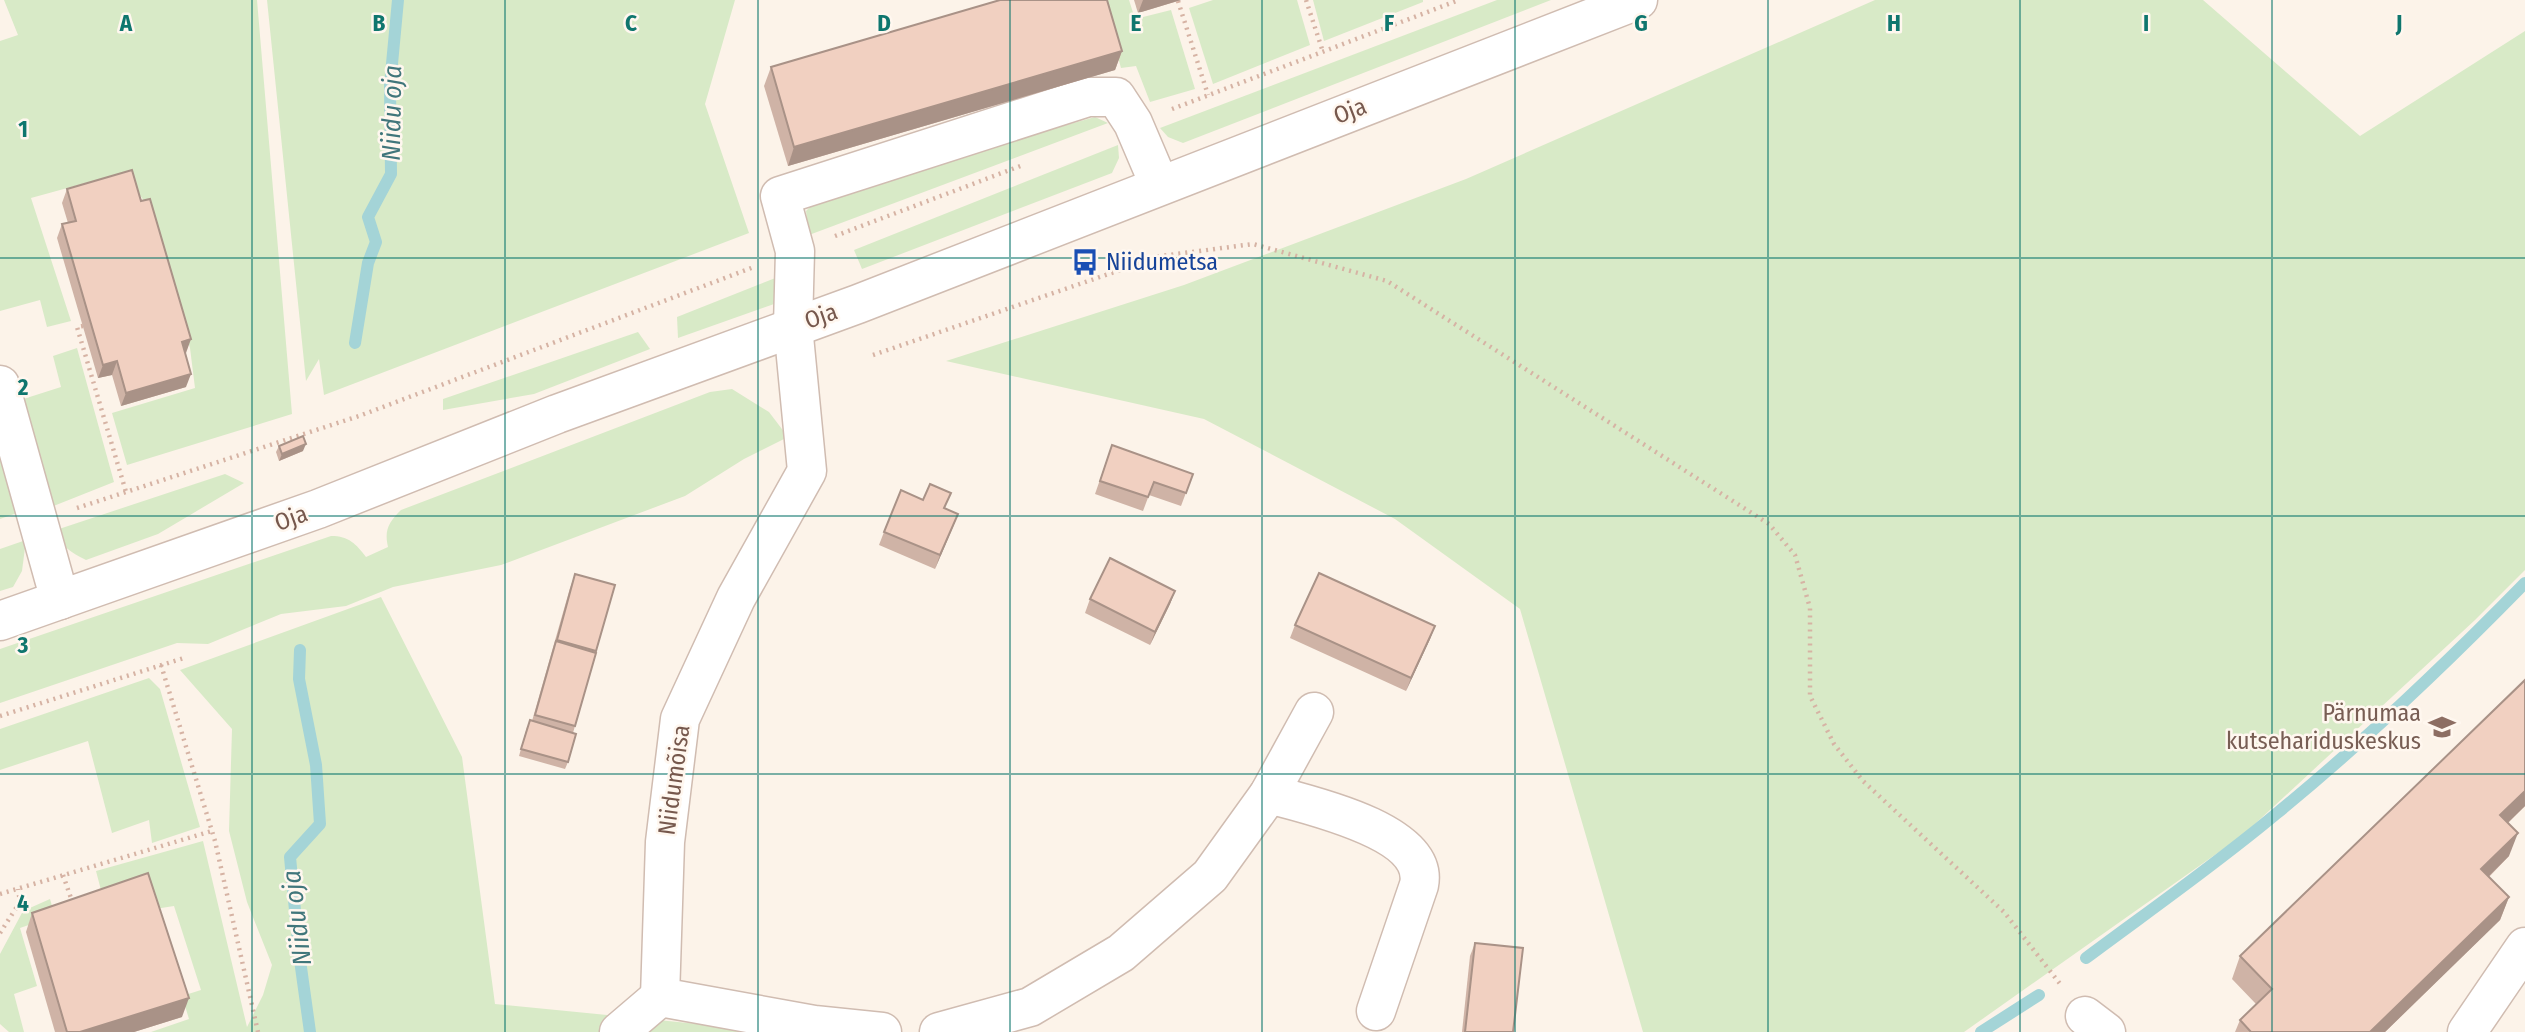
<svg xmlns="http://www.w3.org/2000/svg" width="2525" height="1032" font-family="'Fira Sans Condensed',sans-serif">
<rect width="100%" height="100%" fill="#fcf3e9"/>
<g fill="#d8eac7">
<path d="M4 0H257L292 414 127 465 112 413 195 388 190 348 150 208 122 173 31 198 71 321 47 327 40 300 0 311V41L18 35Z"/>
<path d="M267 0H735L705 104 749 233 324 395 319 359 306 381Z"/>
<path d="M1102 0H1129L1135 19 1171 10 1195 89 1150 102 1136 66 1121 68Z"/>
<path d="M1213 0H1297L1310 45 1213 84 1189 8Z"/>
<path d="M1313 0H1423V2L1324 41Z"/>
<path d="M1497 0H1551L1183 143 1168 137 1160 128Z"/>
<path d="M1875 0H2203L2360 136 2525 31V570L2475 620 2243 835 1964 1032H1643L1520 609 1395 519 1204 419 946 361 1184 285 1466 179Z"/>
<path d="M1095 117 1108 123 809 235 806 211 823 194Z"/>
<path d="M1118 145 1119 158 1112 173 862 269 854 250Z"/>
<path d="M783 275 774 304 678 338 677 317Z"/>
<path d="M638 332 650 349 534 394 443 410V399Z"/>
<path d="M77 348 114 482 46 509 14 402 61 387 53 356Z"/>
<path d="M732 389 769 412 788 437 744 459 685 496 501 565 393 587 346 606 281 614 208 644 177 643 0 703V649L331 536C349 536 356 544 366 557L388 547C384 530 389 522 401 510L710 392Z"/>
<path d="M0 450 17 513 0 519Z"/>
<path d="M225 474 244 483 158 534 86 560C71 553 61 545 53 531Z"/>
<path d="M26 540 22 571 13 587 0 591V549Z"/>
<path d="M381 597 462 757 495 1004 780 1032H151L189 1019 182 996 201 990 174 906 155 909 102 894 96 871 203 841 247 1027 263 995 272 965 247 902 229 831 232 729 180 670Z"/>
<path d="M149 678 160 689 200 827 152 843 149 820 112 833 88 741 0 770V729Z"/>
<path d="M50 899 55 916 20 928 37 986 14 994 24 1032H9L0 1024V954L23 911Z"/>
</g>
<g fill="none" stroke-linecap="round" stroke-linejoin="round">
<g stroke="#a4d4d7" stroke-width="12">
<path d="M355 343 368 263 376 242 368 217 391 174 390 85 398 0"/>
<path d="M300 650 299 679 316 765 320 824 290 857 299 953 310 1032"/>
<path d="M2086 958C2149 911 2215 865 2276 814 2364 742 2446 664 2525 583"/>
<path d="M1981 1032 2039 995"/>
</g>
<defs>
<g id="minor">
<path d="M0 385 60 600"/>
<path d="M0 621 318 509 557 414 858 304 1638 0"/>
<path d="M1269 794C1306 804 1430 831 1419 885L1376 1011"/>
<path d="M2085 1016 2106 1032"/>
<path d="M619 1032 660 997"/>
<path d="M882 1032 814 1025 660 997 665 842 680 719 736 598 807 471 793 326 795 251 780 196 1088 97H1116L1133 123 1159 184"/>
<path d="M939 1032 1030 1007 1121 953 1210 876 1269 794 1314 712"/>
<path d="M2467 1032 2525 947"/>
</g>
</defs>
<use href="#minor" stroke="#d0bcb1" stroke-width="41"/>
<g stroke="#d6b3a4" stroke-width="4.5" stroke-dasharray="2 5" stroke-linecap="butt">
<path d="M1306 0 1323 52"/>
<path d="M1178 1 1208 95"/>
<path d="M1172 109 1459 0"/>
<path d="M835 236 1023 165"/>
<path d="M83 326 77 327 126 492"/>
<path d="M873 355 1161 256 1253 244 1387 281 1769 524 1795 555 1810 608V696L1834 744 1863 781 2004 912 2061 985"/>
<path d="M77 508 359 416 754 267"/>
<path d="M161 665 215 841 258 1032"/>
<path d="M0 716 184 658"/>
<path d="M63 875 73 904"/>
<path d="M0 894 212 831"/>
<path d="M0 933 20 902 18 889"/>
</g>
<use href="#minor" stroke="#fff" stroke-width="38"/>
</g>
<g fill="#cfb3a6">
<path d="M1134 0H1181L1138 13Z"/>
<path d="M1122 51 1115 70 788 166 764 86 771 67Z"/>
<path d="M67 189 186 353H185L186 387 121 406 112 375 98 378 57 238 62 224 68 223 62 203Z"/>
<path d="M1112 445 1193 474 1181 506 1149 495 1143 511 1095 494Z"/>
<path d="M279 446 303 451 279 461 276 452Z"/>
<path d="M958 514 935 569 879 545 884 532Z"/>
<path d="M575 574 615 585 573 733 568 762 565 769 519 756 527 727 532 721 570 588Z"/>
<path d="M1175 591 1170 604 1150 645 1085 613 1090 599Z"/>
<path d="M1295 625 1435 626 1430 639 1406 691 1290 638Z"/>
<path d="M2525 680V806L2508 823 2509 856 2489 877 2509 897 2500 920 2385 1032H2235L2240 1020 2256 1004 2232 979 2240 956Z"/>
<path d="M32 913 182 1017 134 1032H55L26 932Z"/>
<path d="M1475 943 1513 1032H1462L1470 956Z"/>
</g>
<g fill="#a99287">
<path d="M1143 0H1181L1138 13Z"/>
<path d="M1122 51 1115 70 788 166 794 147Z"/>
<path d="M191 339 186 353 177 355 182 342Z"/>
<path d="M117 361 112 375 98 378 103 365Z"/>
<path d="M191 374 186 387 121 406 126 393Z"/>
<path d="M306 444 303 451 279 461 282 454Z"/>
<path d="M958 514 953 527 935 569 940 555Z"/>
<path d="M1175 591 1170 604 1150 645 1155 632Z"/>
<path d="M1435 626 1430 639 1406 691 1411 678Z"/>
<path d="M2525 791V806L2492 838 2500 815Z"/>
<path d="M2518 833 2509 856 2473 892 2481 869Z"/>
<path d="M2509 897 2500 920 2385 1032H2370Z"/>
<path d="M189 998 182 1017 134 1032H80Z"/>
</g>
<g fill="#f1d0c1" stroke="#a99287" stroke-width="2">
<path d="M1000 0H1107L1122 51 794 147 771 67Z"/>
<path d="M132 170 141 201 150 199 191 339 182 342 191 374 126 393 117 361 103 365 62 224 76 221 67 189Z"/>
<path d="M303 436 306 444 282 454 279 446Z"/>
<path d="M1112 445 1193 474 1186 493 1154 482 1148 497 1100 481Z"/>
<path d="M930 484 951 493 944 508 958 514 940 555 884 532 901 490 923 500Z"/>
<path d="M1110 558 1175 591 1155 632 1090 599Z"/>
<path d="M1319 573 1435 626 1411 678 1295 625Z"/>
<path d="M575 574 615 585 596 651 557 640Z"/>
<path d="M556 641 596 653 575 726 535 715Z"/>
<path d="M2525 680V791L2500 815 2518 833 2481 869 2509 897 2370 1032H2251L2240 1020 2272 989 2240 956Z"/>
<path d="M530 720 576 734 568 762 521 749Z"/>
<path d="M148 873 189 998 80 1032H67L32 913Z"/>
<path d="M1475 943 1523 948 1513 1032H1465Z"/>
</g>
<path fill="none" stroke="#0f766e" stroke-width="2" stroke-opacity="0.55" d="M252 0V1032M505 0V1032M758 0V1032M1010 0V1032M1262 0V1032M1515 0V1032M1768 0V1032M2020 0V1032M2272 0V1032M0 258H2525M0 516H2525M0 774H2525"/>
<defs>
<symbol id="bus-bare" viewBox="-9 -9 18 18"><path d="M-5-6H5V4H4V6H2V4H-2V6H-4V4H-5ZM-3.5-4V0h7V-4ZM-3.5 1.2v1.5H-2V1.2ZM2 1.2v1.5H3.5V1.2Z" fill="#1a4fb4" stroke="#fff7ef" stroke-width="2.5" paint-order="stroke"/></symbol>
<symbol id="school-bare" viewBox="-9 -9 18 18"><path d="M0-5L7-2L0 1L-7-2ZM-4 1L0 2.5L4 1V4Q0 6-4 4Z" fill="#8d6e63" stroke="#fff7ef" stroke-width="2.5" paint-order="stroke"/></symbol>
</defs>
<g fill-rule="evenodd">
<use href="#bus-bare" x="1066" y="243" width="38" height="38"/>
<use href="#school-bare" x="2423" y="708" width="38" height="38"/>
</g>
<g text-anchor="middle" dominant-baseline="central" stroke-width="5" stroke-linejoin="round" paint-order="stroke">
<g font-size="24" fill="#76584d" stroke="#fff7ef">
<text transform="translate(1350 111) rotate(-21)">Oja</text>
<text transform="translate(821 316) rotate(-19)">Oja</text>
<text transform="translate(291 518) rotate(-20)">Oja</text>
<text transform="translate(674 780) rotate(-82)">Niidumõisa</text>
</g>
<g font-size="24" fill="#164399" stroke="#fff7ef" text-anchor="start">
<text x="1106" y="262">Niidumetsa</text>
</g>
<g font-size="24" fill="#785e54" stroke="#fff7ef" text-anchor="end">
<text x="2421" y="713">Pärnumaa<tspan x="2421" dy="28">kutsehariduskeskus</tspan></text>
</g>
<g font-size="26" font-style="italic" fill="#40767b" stroke="#fff7ef">
<text transform="translate(392 113) rotate(-89)">Niidu oja</text>
<text transform="translate(297 918) rotate(-97)">Niidu oja</text>
</g>
</g>
<g font-size="23" text-anchor="middle" font-weight="bold" fill="#0f766e" stroke="#fff7ef" stroke-width="5" stroke-linejoin="round" paint-order="stroke">
<text x="126" y="31">A</text>
<text x="379" y="31">B</text>
<text x="631" y="31">C</text>
<text x="884" y="31">D</text>
<text x="1136" y="31">E</text>
<text x="1389" y="31">F</text>
<text x="1641" y="31">G</text>
<text x="1894" y="31">H</text>
<text x="2146" y="31">I</text>
<text x="2399" y="31">J</text>
<text x="23" y="137">1</text>
<text x="23" y="395">2</text>
<text x="23" y="653">3</text>
<text x="23" y="911">4</text>
</g>
</svg>
